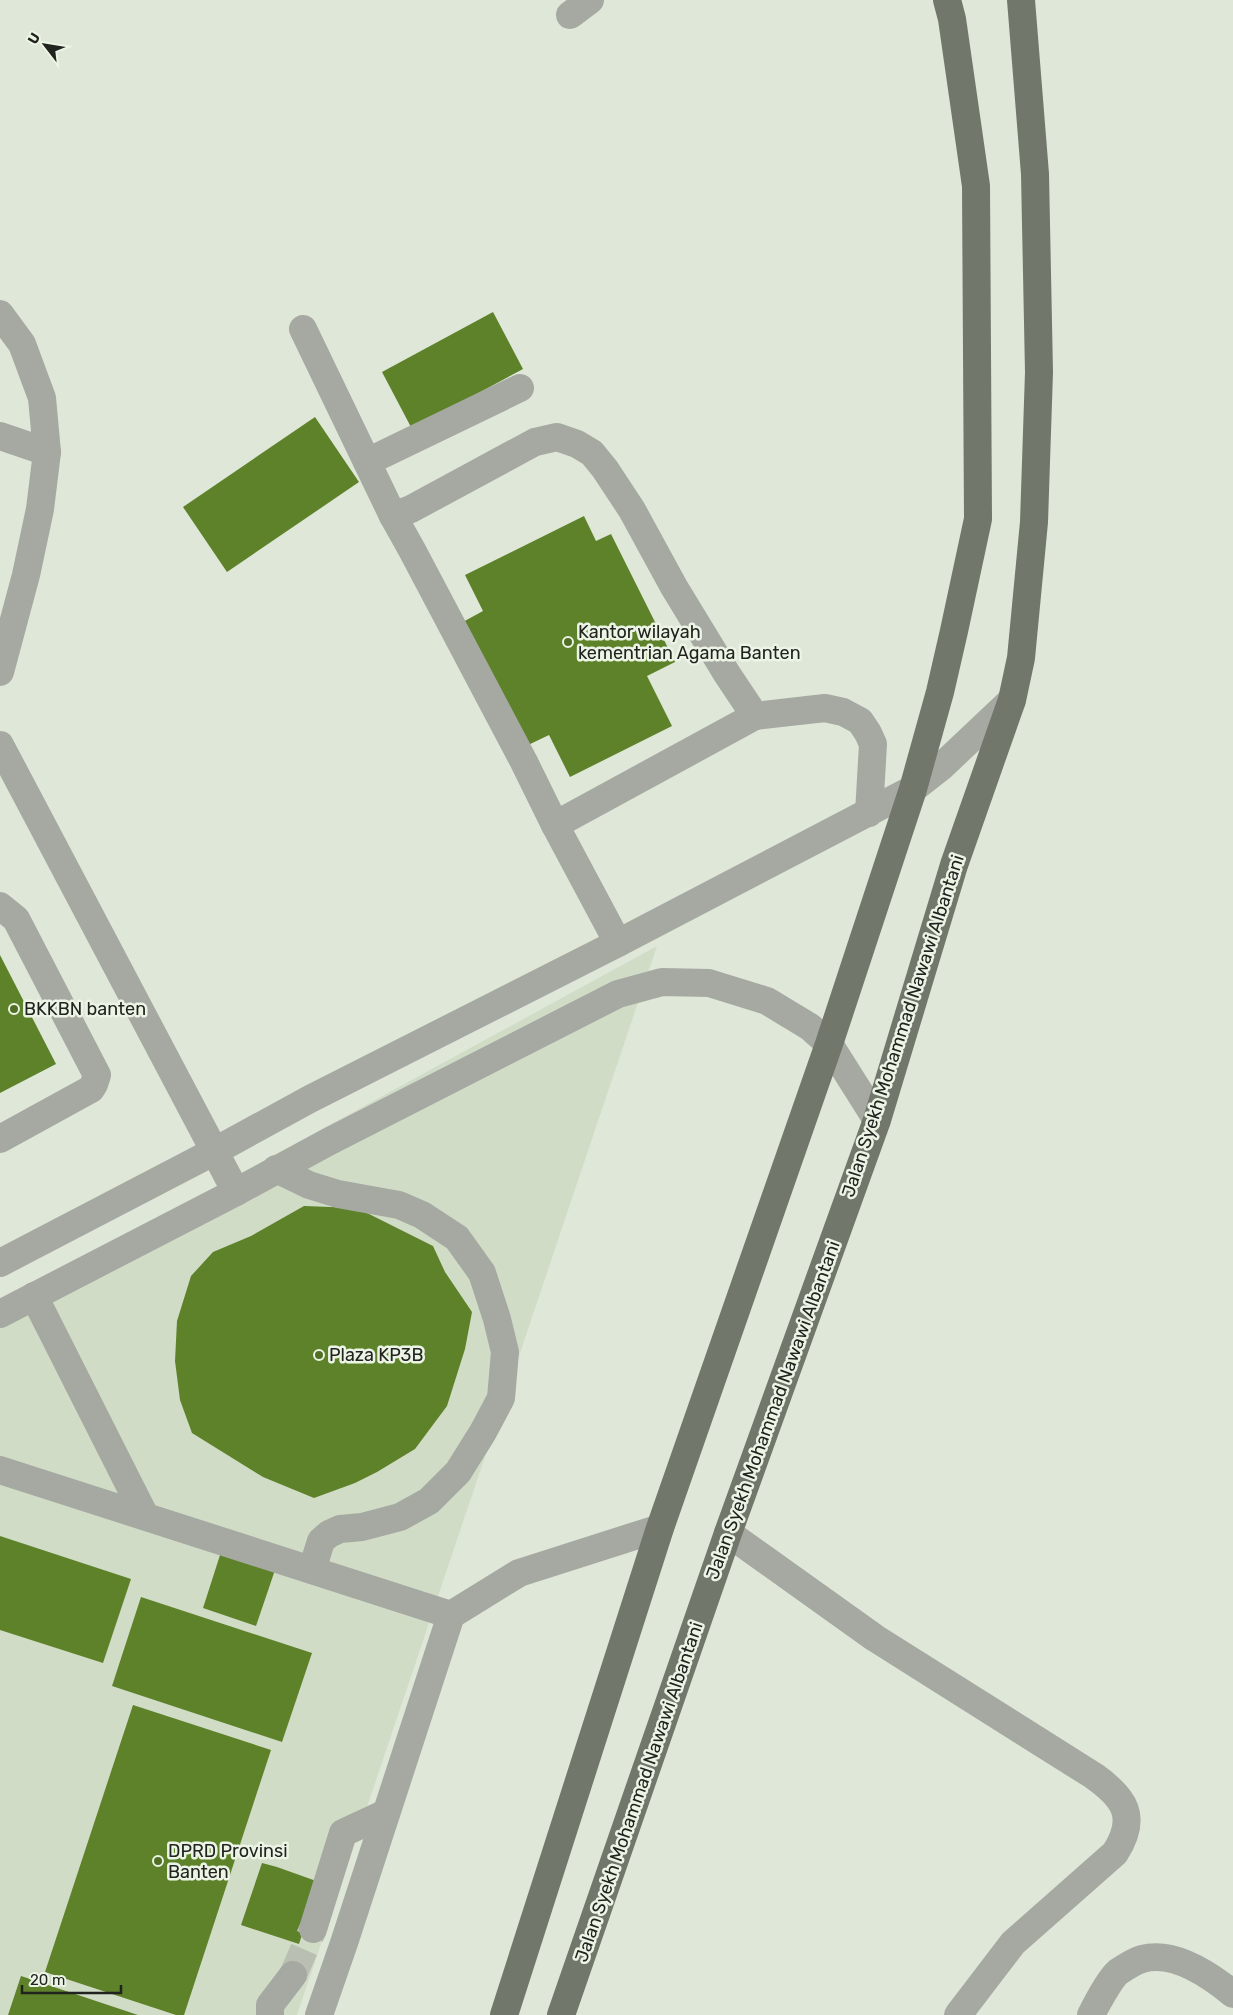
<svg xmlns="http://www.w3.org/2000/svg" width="1233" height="2015" font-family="Rubik,sans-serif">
<rect width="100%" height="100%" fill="#dfe7d8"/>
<path fill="#d1dcc7" d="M657 946 297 2015H0V1305Z"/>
<g fill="#5d8229">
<path d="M493 312 523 369 412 429 382 372Z"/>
<path d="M315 417 359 482 227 572 183 507Z"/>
<path d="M584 516 596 541 611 534 675 662 647 676 672 726 570 777 549 735 524 747 461 623 483 611 465 575Z"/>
<path d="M0 955 56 1064 0 1093Z"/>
<path d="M304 1206 357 1208 433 1246 445 1272 472 1312 465 1349 447 1406 415 1449 377 1472 355 1483 314 1498 263 1477 192 1433 180 1400 175 1361 177 1321 191 1276 213 1252 251 1236Z"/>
<path d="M0 1536 131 1579 103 1663 0 1630Z"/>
<path d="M221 1552 275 1570 256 1626 203 1608Z"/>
<path d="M141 1597 312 1653 282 1742 112 1686Z"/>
<path d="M133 1705 271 1750 184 2015H176L45 1972Z"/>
<path d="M262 1863 277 1867 319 1882 299 1944 241 1925Z"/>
<path d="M21 1976 138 2015H8Z"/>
</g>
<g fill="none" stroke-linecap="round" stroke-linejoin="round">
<path stroke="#b9c0b3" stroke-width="28" stroke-dasharray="28 14" stroke-linecap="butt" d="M293 1975 313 1929"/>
<g stroke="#a5a9a2" stroke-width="28">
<path d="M570 15 590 0"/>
<path d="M0 314 22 344 42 398 47 452 40 509 26 575 0 672"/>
<path d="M303 329 393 516 412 550 524 762 555 825 755 716"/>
<path d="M0 436 47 452"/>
<path d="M367 462 520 388"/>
<path d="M393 516 411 509 535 442 557 437 577 444 592 453 605 469 632 510 674 587 727 674 755 716 825 708 843 712 860 721 868 733 873 744 869 813"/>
<path d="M0 745 236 1192"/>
<path d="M555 825 618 943"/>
<path d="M0 906 16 919 97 1075 94 1084 91 1089 0 1139"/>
<path d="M276 1169 309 1185 338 1194 399 1205 422 1215 457 1238 482 1273 497 1319 505 1352 501 1398 483 1432 458 1472 429 1501 400 1517 362 1527 340 1529 329 1534 321 1541 312 1570"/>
<path d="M0 1263 215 1151 310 1099 618 943 913 789 941 767 1012 700"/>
<path d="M34 1296 145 1516"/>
<path d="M0 1314 236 1192 328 1142 618 994 662 982 709 983 767 1001 810 1027 829 1044 877 1120"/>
<path d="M0 1470 451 1615"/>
<path d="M728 1533 875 1638 1094 1776C1125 1798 1138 1817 1115 1853L1013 1943 958 2015"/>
<path d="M313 1929 343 1833 386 1813"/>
<path d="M270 2015V2005L293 1975"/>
<path d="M319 2015 344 1943 451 1615 519 1573 660 1528"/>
<path d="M1091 2015C1096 2005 1110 1979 1118 1972 1124 1968 1135 1961 1142 1959 1174 1950 1210 1975 1233 1994"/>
</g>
<g stroke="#72776c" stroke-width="28">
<path d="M504 2015 660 1528 829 1044 913 789 940 692 954 631 978 519 976 186 952 19 947 0"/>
<path d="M561 2015 728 1533 877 1120 954 865 1012 700 1021 658 1034 522 1039 372 1035 174 1021 0"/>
</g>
</g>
<g fill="#506f25" stroke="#ecf4e5" stroke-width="2">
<circle cx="568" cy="642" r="5"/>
<circle cx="14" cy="1009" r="5"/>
<circle cx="319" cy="1355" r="5"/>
<circle cx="158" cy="1861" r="5"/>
</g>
<g text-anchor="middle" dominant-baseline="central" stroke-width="5" stroke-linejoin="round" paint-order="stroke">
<g font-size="18" fill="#20231e" stroke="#ecf4e5" text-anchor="start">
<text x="578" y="632">Kantor wilayah<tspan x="578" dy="21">kementrian Agama Banten</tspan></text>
<text x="24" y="1009">BKKBN banten</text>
<text x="329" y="1355">Plaza KP3B</text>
<text x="168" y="1851">DPRD Provinsi<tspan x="168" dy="21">Banten</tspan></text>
</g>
<g font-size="18" fill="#20231e" stroke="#ecf4e5">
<text transform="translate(903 1026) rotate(-72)">Jalan Syekh Mohammad Nawawi Albantani</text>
<text transform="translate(773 1410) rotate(-70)">Jalan Syekh Mohammad Nawawi Albantani</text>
<text transform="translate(639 1792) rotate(-71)">Jalan Syekh Mohammad Nawawi Albantani</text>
</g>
</g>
<g transform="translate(45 45) rotate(301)" stroke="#ecf4e5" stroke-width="4" paint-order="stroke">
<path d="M0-4L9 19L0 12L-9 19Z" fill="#20231e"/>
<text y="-8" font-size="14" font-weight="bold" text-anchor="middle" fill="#20231e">U</text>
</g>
<path d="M22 1985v8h99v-8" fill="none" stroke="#20231e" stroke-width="2.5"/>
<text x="30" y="1985" font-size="15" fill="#20231e" stroke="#ecf4e5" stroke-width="4" paint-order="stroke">20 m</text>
</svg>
